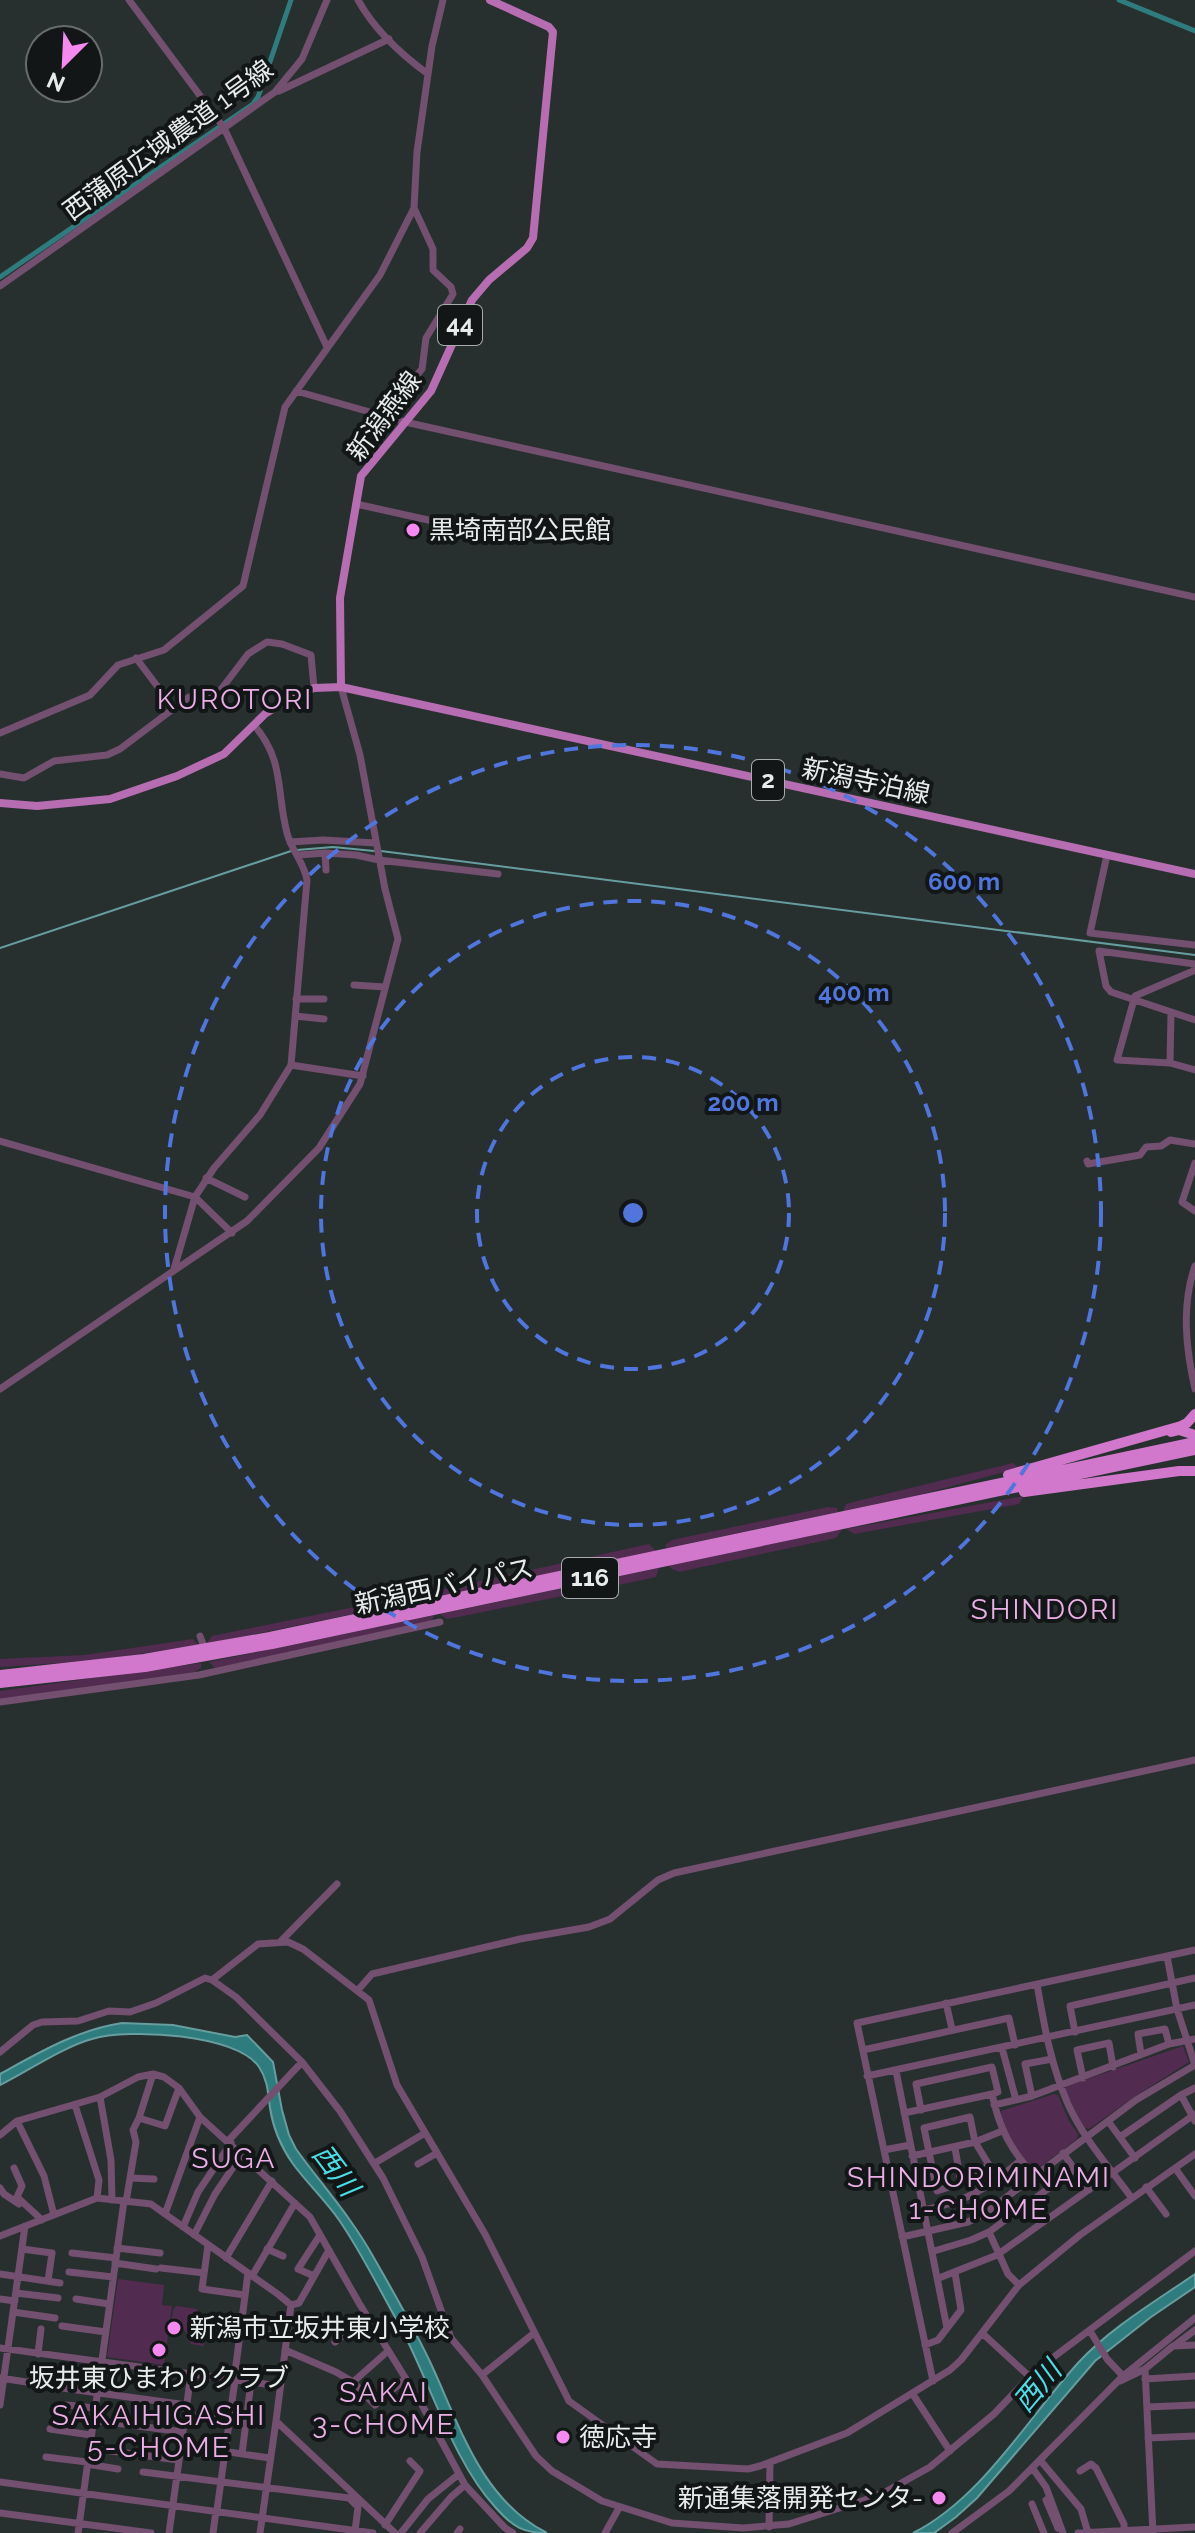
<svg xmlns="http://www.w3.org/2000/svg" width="1195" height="2533" font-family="Raleway,'Noto Sans JP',sans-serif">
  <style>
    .green { fill: #522b50 }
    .water { fill: #2f7c7f; stroke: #669d9f; stroke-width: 2 }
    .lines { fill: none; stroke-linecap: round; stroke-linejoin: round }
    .stream { stroke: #669d9f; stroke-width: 2 }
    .canal { stroke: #2f7c7f; stroke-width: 5 }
    .minor { stroke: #734f70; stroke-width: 7 }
    .major { stroke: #b66db2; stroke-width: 8 }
    .highway { stroke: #d178cc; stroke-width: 10 }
    .ring { fill: none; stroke: #5075dd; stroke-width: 4; stroke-dasharray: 14 10 }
    .poi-dot { fill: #f489ef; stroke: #131616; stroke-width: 3 }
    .labels { text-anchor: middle; stroke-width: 8; stroke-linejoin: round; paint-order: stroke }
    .shield { fill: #131616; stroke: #a7abab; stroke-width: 2 }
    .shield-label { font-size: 24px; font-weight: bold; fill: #e7ebeb }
    .street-label { font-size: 26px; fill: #e7ebeb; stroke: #131616 }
    .poi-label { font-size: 26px; fill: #e7ebeb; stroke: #131616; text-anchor: start }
    .neighbourhood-label { font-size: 28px; letter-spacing: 2px; fill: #eaafe6; stroke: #131616 }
    .water-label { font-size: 28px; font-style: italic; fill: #48dfe4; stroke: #131616 }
    .centre { fill: #5075dd; stroke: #131616; stroke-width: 4 }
    .ring-label { font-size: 24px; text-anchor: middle; font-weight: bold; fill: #5075dd; stroke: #131616; stroke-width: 8; stroke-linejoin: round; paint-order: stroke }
  </style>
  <rect width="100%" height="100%" fill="#282f2f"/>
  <path class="green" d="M1013 1463 1019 1468 919 1495 843 1511 846 1504 853 1502Z
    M1024 1496 1019 1504 854 1534 846 1529Z
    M828 1507 837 1508 838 1512 666 1548 665 1545 672 1540Z
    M842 1529 836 1538 679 1572 670 1568 669 1565Z
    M649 1544 656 1551 437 1597 440 1590Z
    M659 1568 656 1577 628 1583 458 1617 447 1619 440 1614Z
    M423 1593 431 1598 206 1644 212 1636Z
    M435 1615 430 1623 215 1668 209 1662Z
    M193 1639 198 1645 92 1661 0 1667V1659L85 1655Z
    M201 1663V1668L195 1672 0 1699V1691Z
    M1183 2046 1189 2062 1134 2097 1089 2129 1083 2127 1065 2089 1067 2086Z
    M1054 2094 1058 2095 1069 2121 1078 2134 1077 2139 1036 2170 1031 2168C1018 2151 1001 2133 1001 2111Z
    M118 2279 164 2285 162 2305 172 2306 164 2365 107 2357Z
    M177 2306 197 2309V2317L207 2320 204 2346 191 2344C187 2331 185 2327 170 2325L174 2308Z"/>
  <path class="water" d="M122 2023 173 2025 235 2037 247 2035 273 2062 282 2110 289 2135 296 2149C322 2185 352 2218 374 2258 394 2293 415 2329 432 2366 461 2429 482 2500 547 2533 523 2533 513 2527 496 2508 453 2462 430 2382 400 2326 380 2291 362 2253 339 2220 325 2200 307 2183 293 2164 281 2147 273 2128 270 2108 268 2094 268 2080 259 2067 237 2034 129 2028 92 2039 65 2046 26 2072 0 2085V2074C40 2052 77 2030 122 2023Z
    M1195 2274V2287L1151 2317 1095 2361 977 2498 956 2517 934 2533H913C981 2499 1028 2418 1078 2363 1110 2328 1156 2301 1195 2274Z"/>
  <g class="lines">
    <path class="stream" d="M297 850 333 847 374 851
      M381 851 1195 955
      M0 948 291 851"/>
    <path class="canal" d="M1119 0 1195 31
      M0 277 253 104 258 97 291 0"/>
    <path class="minor" d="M129 0 224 128 327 347
      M358 0C374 29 402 55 428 74
      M279 91 389 39
      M0 286 275 92 302 59 327 0
      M296 391 405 422 1195 597
      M383 416 422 369 426 338 453 294 451 287 433 270V249L414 208 415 189 417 152 432 46 443 0
      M356 504 433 521
      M136 658 173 707
      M0 733 90 695 118 665 164 650 243 586 285 407 380 275 414 208
      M0 774 24 778 54 761 107 755 120 749 189 697 197 699 216 696 248 654 267 642 282 644 311 655 314 688
      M290 842 323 840 376 843
      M325 853 356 855 379 860 498 874
      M299 855 325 853 326 870
      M1107 855 1090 933 1195 945
      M1195 964 1099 951 1106 986 1111 992 1195 1020
      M1195 967 1193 971 1135 996 1117 1060 1170 1063 1195 1070
      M354 985 385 987
      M296 999H324
      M295 1016 324 1019
      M1170 1063 1171 1013
      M291 1065 363 1076
      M0 1141 195 1197 232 1233
      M1087 1161 1088 1164 1140 1155 1146 1147 1161 1146 1170 1140 1195 1144
      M1195 1163 1182 1202 1195 1211
      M206 1178 245 1197
      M1195 1266C1181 1306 1186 1349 1195 1389
      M174 1269 195 1197 214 1168 260 1115 291 1065 307 880C304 862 291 850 287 833 276 791 285 761 254 725
      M0 1389 247 1221 319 1148 360 1084 398 939 385 889 360 755 341 687
      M200 1636 203 1644
      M0 1702 199 1675 440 1622
      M280 1942 337 1884
      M212 1980 236 1997 302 2062 340 2111 383 2178 422 2257 451 2338 482 2375 536 2456 552 2471 602 2501 672 2523 743 2528 789 2524 865 2500 887 2491 930 2467 994 2414 1035 2371 1195 2251
      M1037 1984C1044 2025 1051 2066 1068 2104 1083 2138 1110 2168 1131 2197
      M358 1990 372 1974 520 1939 589 1927 610 1919 658 1880 674 1873 1195 1760
      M946 2003 952 2029
      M1075 2032 1070 2006 1195 1978
      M1002 2048 1016 2100
      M863 2050 1009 2018 1015 2045
      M0 2052 33 2025 42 2022 78 2021 109 2011 130 2012 156 2003 205 1978 212 1980 258 1944 288 1942 303 1949 369 2000 397 2085 485 2234 569 2401 657 2464 748 2469 760 2466 847 2433 950 2370 961 2360 1019 2285 1080 2235 1195 2154
      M1141 2054 1138 2034 1165 2029 1169 2044
      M896 2071 947 2328
      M153 2074 139 2118 165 2126 179 2088
      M867 2076 1195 2005
      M1083 2078 1077 2050 1109 2043 1113 2067
      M1181 2095 1195 2121
      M1032 2096 1025 2064 1052 2059
      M100 2097 111 2160 112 2200
      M75 2105 99 2180 97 2198
      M994 2105 1032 2096 1169 2044 1195 2039
      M921 2110 916 2084 992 2067 998 2092 992 2094
      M904 2113 992 2094C999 2128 1011 2151 1035 2176
      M970 2117 975 2142 989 2165 961 2183 937 2191 924 2128Z
      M17 2121 44 2176 54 2215
      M1108 2121 1135 2158
      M0 2135 17 2121 100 2097 138 2077 153 2074 164 2077 179 2088 200 2117 310 2217 359 2303 422 2405 465 2485 505 2528 513 2533
      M1120 2137 1181 2095 1195 2088
      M228 2141 302 2062
      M955 2148 961 2183
      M884 2150 910 2145
      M1063 2153 1089 2190
      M912 2156 975 2142 1002 2131
      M375 2163 425 2133
      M418 2164 437 2153
      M14 2168 22 2186 17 2197 42 2220
      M1175 2168 1195 2196
      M130 2178 154 2179
      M1146 2187 1166 2214
      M0 2188 4 2194 19 2204
      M126 2202 136 2142 133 2130 139 2118
      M924 2210C966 2202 988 2188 1020 2161
      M165 2214 200 2117
      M183 2227 198 2192 231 2143
      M989 2232 1008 2274 1019 2285
      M194 2235 215 2194 242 2154
      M0 2236 97 2198 151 2204 279 2295 291 2305 276 2421 395 2533
      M902 2237 968 2222 984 2214 1136 2100 1195 2065 1177 2009 1167 1956
      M208 2245 202 2289 245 2295
      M117 2248 160 2253
      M22 2249 52 2253 48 2281
      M267 2249 283 2256
      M934 2251 971 2240 989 2232 1075 2169
      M72 2253 116 2258
      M226 2258 272 2181
      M115 2263 156 2269
      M161 2268 204 2273
      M69 2272 113 2277
      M0 2274 60 2283
      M252 2276 295 2203
      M314 2276 298 2269 320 2235
      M939 2278 997 2255 1195 2114
      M16 2293 58 2298
      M0 2299 15 2301
      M76 2299 109 2304
      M291 2305 299 2303 329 2250
      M13 2312 55 2318
      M62 2326 106 2332
      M241 2330 287 2338
      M1090 2331 1107 2359 1123 2376
      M982 2333 1030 2377
      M335 2342 366 2316
      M925 2345 938 2340 961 2310 955 2273
      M1175 2345 1195 2330
      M0 2348 280 2386
      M285 2350 336 2372 353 2382 375 2405 404 2380
      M38 2354 41 2329
      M1145 2369 1153 2533
      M482 2375 534 2333
      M0 2378 46 2385
      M1145 2379 1195 2376
      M234 2380 248 2273
      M933 2381 857 2023 1195 1950
      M1120 2381 1145 2369 1173 2346 1195 2345
      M353 2382 388 2351
      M55 2387 187 2405
      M912 2393 950 2451
      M0 2405 25 2226
      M66 2405 95 2408
      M1147 2407 1195 2405
      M186 2415 227 2420
      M93 2420 183 2432
      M50 2429 91 2435
      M1148 2438 1195 2436
      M181 2445 270 2458
      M89 2448 178 2460
      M242 2454 251 2382
      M46 2457 87 2462
      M1040 2460 1081 2509 1088 2533
      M87 2464 118 2469
      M1033 2469 1046 2487 1063 2533
      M1080 2471 1091 2464 1096 2468 1124 2524V2531
      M143 2472 349 2498 358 2507 355 2531
      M0 2482 373 2533
      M1046 2500 1058 2528
      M1032 2504 1044 2533
      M217 2510 235 2380
      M0 2513 151 2533
      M385 2525 420 2471 410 2461
      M769 2527 770 2463
      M78 2533 124 2201
      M169 2533 191 2374
      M213 2533 216 2511
      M260 2533 276 2421
      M401 2533 428 2499 459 2474
      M420 2533 451 2497 465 2485
      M457 2533 460 2529
      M605 2533 619 2508
      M952 2533 1009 2491 1123 2376 1195 2318
      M1078 2533 1195 2527"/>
    <path class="major" d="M341 687 340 598 361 476 431 391 472 300 489 280 527 248 533 238 553 32 549 27 490 0
      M0 803 37 806 110 799 177 776 224 754 266 713 284 702 314 688 341 687 1195 874"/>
    <path class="highway" d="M1171 1432 1179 1430 1195 1435
      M1008 1475 1181 1426 1187 1423 1195 1414
      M1024 1492 1179 1471H1195
      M0 1675 144 1659 270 1637 1195 1442
      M0 1683 145 1667 272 1644 1195 1450"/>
  </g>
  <g class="ring">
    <circle cx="633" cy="1213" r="156"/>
    <circle cx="633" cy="1213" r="312"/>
    <circle cx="633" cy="1213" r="468"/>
  </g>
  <g class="poi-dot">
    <circle cx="413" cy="530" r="8"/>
    <circle cx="174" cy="2328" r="8"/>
    <circle cx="159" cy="2350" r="8"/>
    <circle cx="563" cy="2437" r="8"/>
    <circle cx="939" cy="2498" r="8"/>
  </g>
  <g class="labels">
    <g class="shield">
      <rect x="438" y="305" width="44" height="40" rx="6"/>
      <rect x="752" y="760" width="32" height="40" rx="6"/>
      <rect x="562" y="1558" width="56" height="40" rx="6"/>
    </g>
    <g class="shield-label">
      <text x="460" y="333">44</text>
      <text x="768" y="788">2</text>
      <text x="590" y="1586">116</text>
    </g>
    <g class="street-label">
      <text transform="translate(168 140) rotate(-36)" y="9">西蒲原広域農道 1号線</text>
      <text transform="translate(384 416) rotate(-53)" y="9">新潟燕線</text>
      <text transform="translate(866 781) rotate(12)" y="9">新潟寺泊線</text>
      <text transform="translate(444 1586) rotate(-12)" y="9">新潟西バイパス</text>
    </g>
    <g class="poi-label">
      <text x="429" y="539">黒埼南部公民館</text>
      <text x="190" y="2337">新潟市立坂井東小学校</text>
      <text x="159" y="2387" text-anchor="middle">坂井東ひまわりクラブ</text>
      <text x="579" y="2446">徳応寺</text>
      <text x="923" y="2507" text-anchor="end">新通集落開発センタ-</text>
    </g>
    <g class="neighbourhood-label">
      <text x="235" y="709">KUROTORI</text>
      <text x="1045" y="1619">SHINDORI</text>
      <text x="234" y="2168">SUGA</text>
      <text x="979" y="2187">SHINDORIMINAMI<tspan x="979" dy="32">1-CHOME</tspan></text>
      <text x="384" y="2402">SAKAI<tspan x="384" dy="32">3-CHOME</tspan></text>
      <text x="159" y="2425">SAKAIHIGASHI<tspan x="159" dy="32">5-CHOME</tspan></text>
    </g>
    <g class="water-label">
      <text transform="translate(336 2170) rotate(53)" y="10">西川</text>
      <text transform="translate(1037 2386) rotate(-50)" y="10">西川</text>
    </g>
  </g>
  <circle cx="633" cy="1213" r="12" class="centre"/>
  <g class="ring-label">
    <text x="964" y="890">600 m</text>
    <text x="854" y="1001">400 m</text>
    <text x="743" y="1111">200 m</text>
  </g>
  <g transform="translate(64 64) rotate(204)"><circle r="38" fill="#131616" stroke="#686b6b" stroke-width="2"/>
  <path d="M0-6L14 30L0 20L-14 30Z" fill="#f489ef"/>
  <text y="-12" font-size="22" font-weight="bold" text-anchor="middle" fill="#e7ebeb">N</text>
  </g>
</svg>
